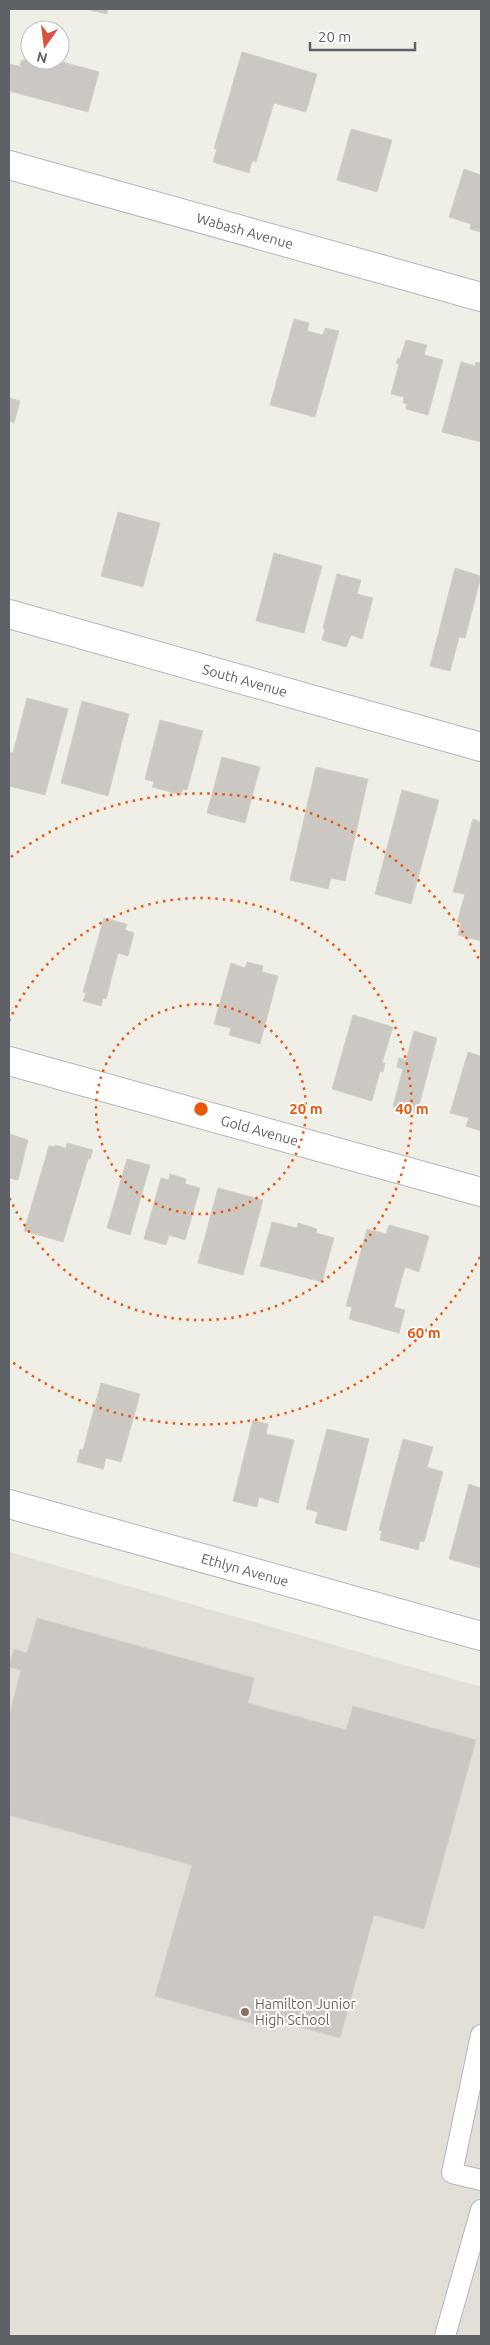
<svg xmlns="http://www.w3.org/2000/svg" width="490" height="2345" font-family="Ubuntu,sans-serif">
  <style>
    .education { fill: #e2dfd8 }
    .building { fill: #cbc8c4; stroke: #d3d0c6 }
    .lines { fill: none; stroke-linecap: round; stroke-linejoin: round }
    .service-casing { stroke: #b4b6ba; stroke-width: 22 }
    .minor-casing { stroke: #b4b6ba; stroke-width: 30 }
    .service { stroke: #fff; stroke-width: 20 }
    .minor { stroke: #fff; stroke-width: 28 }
    .ring { fill: none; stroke: #e8590c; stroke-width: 2.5; stroke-dasharray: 2.5 5 }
    .education-dot { fill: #8d6e63; stroke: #fff; stroke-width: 2 }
    .labels { text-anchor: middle; stroke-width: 4; stroke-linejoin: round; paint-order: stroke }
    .street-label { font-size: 14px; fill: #5e6166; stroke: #fff }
    .education-label { font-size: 14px; fill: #785e54; stroke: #fff; text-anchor: start }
    .centre { fill: #e8590c; stroke: #fff; stroke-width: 2.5 }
    .ring-label { font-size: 15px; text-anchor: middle; font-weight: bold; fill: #e8590c; stroke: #fff; stroke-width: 4; stroke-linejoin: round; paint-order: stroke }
  </style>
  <rect width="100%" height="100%" fill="#efeee7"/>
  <path class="education" d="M9 1552 481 1687V2336H9Z"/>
  <path class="building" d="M86 9H108L107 14Z
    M27 52 30 53V60H55L99 72 88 112 9 91V64L23 67 20 65 22 60H25Z
    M242 52 317 74 306 112 274 103 256 162 252 161 249 173 213 162 217 149H214Z
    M351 129 392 140 377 192 337 180Z
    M464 169 481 175V232L470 229 471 224 449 217Z
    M294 319 309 323 307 331 323 335 325 328 339 331 315 417 270 405Z
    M406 340 427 345 424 355 443 360 428 415 406 409 407 404 403 403 404 397 391 394 399 364 396 363 398 358 400 359Z
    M461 362 475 366 476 362 481 363V442L442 432Z
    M9 398 20 401 14 423 9 421Z
    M118 512 160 523 143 587 101 576Z
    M274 553 322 566 304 633 256 621Z
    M455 568 481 576 465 638 459 637 450 671 430 666Z
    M337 574 361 580 357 594 373 598 362 639 351 635 346 647 322 640 325 629 323 628Z
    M27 698 68 709 45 795 9 786V752L13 753Z
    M82 701 129 714 108 796 61 783Z
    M160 720 203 731 187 790 183 789 181 795 152 787 154 782 145 779Z
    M222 757 260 767 245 823 207 813Z
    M316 767 368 779 345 881 331 878 328 889 290 880Z
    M402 790 439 800 411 904 375 894Z
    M473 819 481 822V941L458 935 461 923 457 922 465 894 453 892Z
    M104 918 127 924 125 930 134 933 128 956 118 953 106 999 103 998 101 1006 83 1001 86 993 83 992Z
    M247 962 263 966 262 972 278 976 260 1044 229 1035 231 1028 214 1024 231 963 245 968Z
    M353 1015 393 1027 382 1063H385L383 1072 380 1071 372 1101 332 1089Z
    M414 1031 437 1038 417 1113 393 1106 403 1069 397 1067 399 1058 406 1060Z
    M468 1052 481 1056V1131L466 1126 469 1118 450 1113Z
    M9 1134 28 1140 18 1180 9 1178V1180Z
    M67 1143 93 1150 90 1159H88L63 1242 24 1231 49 1146 55 1147V1145L65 1148V1151Z
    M127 1159 150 1165 130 1235 107 1228Z
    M170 1174 186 1179 185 1184 200 1188 185 1240 169 1235 166 1245 144 1239 161 1178 169 1180Z
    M218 1188 263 1200 243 1275 198 1263Z
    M272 1222 297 1228 298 1223 317 1229 316 1233 334 1238 322 1282 260 1266Z
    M389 1225 429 1236 419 1272 405 1267 394 1307 405 1310 399 1333 349 1319 352 1307 346 1306 367 1229 386 1234Z
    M101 1383 140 1394 121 1462 106 1458 103 1469 77 1462 80 1449 83 1450Z
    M253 1420 268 1424 266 1434 294 1440 278 1503 259 1497 257 1507 233 1501Z
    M327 1429 369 1439 346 1531 315 1523 318 1512 306 1509Z
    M403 1439 433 1447 427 1467 443 1472 424 1542 420 1541 418 1550 380 1540 382 1531 379 1530Z
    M469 1484 481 1488V1568L449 1559Z
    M37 1618 254 1678 248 1703 346 1730 353 1706 476 1740 424 1929 374 1915 340 2038 267 2018 265 2027 155 1996 192 1865 9 1815V1717L21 1670 9 1667 14 1649 27 1653Z"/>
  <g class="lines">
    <g class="service-casing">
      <path id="service" d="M481 2035 452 2173 481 2180
        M445 2336 481 2210"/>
    </g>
    <g class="minor-casing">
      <g id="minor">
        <path id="s1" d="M9 165 481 297"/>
        <path id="s2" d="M9 614 481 747"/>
        <path id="s3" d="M9 1061 481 1192"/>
        <path id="s4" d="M9 1504 481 1636"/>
      </g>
    </g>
    <use href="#service" class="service"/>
    <use href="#minor" class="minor"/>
  </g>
  <g class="ring">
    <circle cx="201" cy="1109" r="105"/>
    <path d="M9 1021A211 211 0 1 1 9 1197"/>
    <path d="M480 1257A316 316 0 0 1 11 1361M11 857A316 316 0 0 1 480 961"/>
  </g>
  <circle class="education-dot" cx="245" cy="2012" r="5"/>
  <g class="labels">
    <g class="street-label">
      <text dy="5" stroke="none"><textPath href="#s1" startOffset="245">Wabash Avenue</textPath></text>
      <text dy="5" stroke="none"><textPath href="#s2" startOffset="245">South Avenue</textPath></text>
      <text dy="5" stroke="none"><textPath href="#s3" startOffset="260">Gold Avenue</textPath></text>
      <text dy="5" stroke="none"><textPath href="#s4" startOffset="245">Ethlyn Avenue</textPath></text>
    </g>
    <g class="education-label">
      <text x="255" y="2009">Hamilton Junior<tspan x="255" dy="16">High School</tspan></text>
    </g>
  </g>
  <circle cx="201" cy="1109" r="8" class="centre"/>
  <g class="ring-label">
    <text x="306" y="1114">20 m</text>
    <text x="412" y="1114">40 m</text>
    <text x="424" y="1338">60 m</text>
  </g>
  <rect width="490" height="2345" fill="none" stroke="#5e6166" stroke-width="20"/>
  <g transform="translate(45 45) rotate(194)"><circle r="24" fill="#ffffff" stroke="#bfc0c2"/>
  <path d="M0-4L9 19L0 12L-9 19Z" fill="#d95343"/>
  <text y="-8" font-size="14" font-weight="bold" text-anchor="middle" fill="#5e6166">N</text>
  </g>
  <path d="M310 42v8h105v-8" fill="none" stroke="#5e6166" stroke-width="2.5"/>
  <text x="318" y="42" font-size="15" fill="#5e6166" stroke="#ffffff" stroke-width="4" paint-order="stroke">20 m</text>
</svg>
